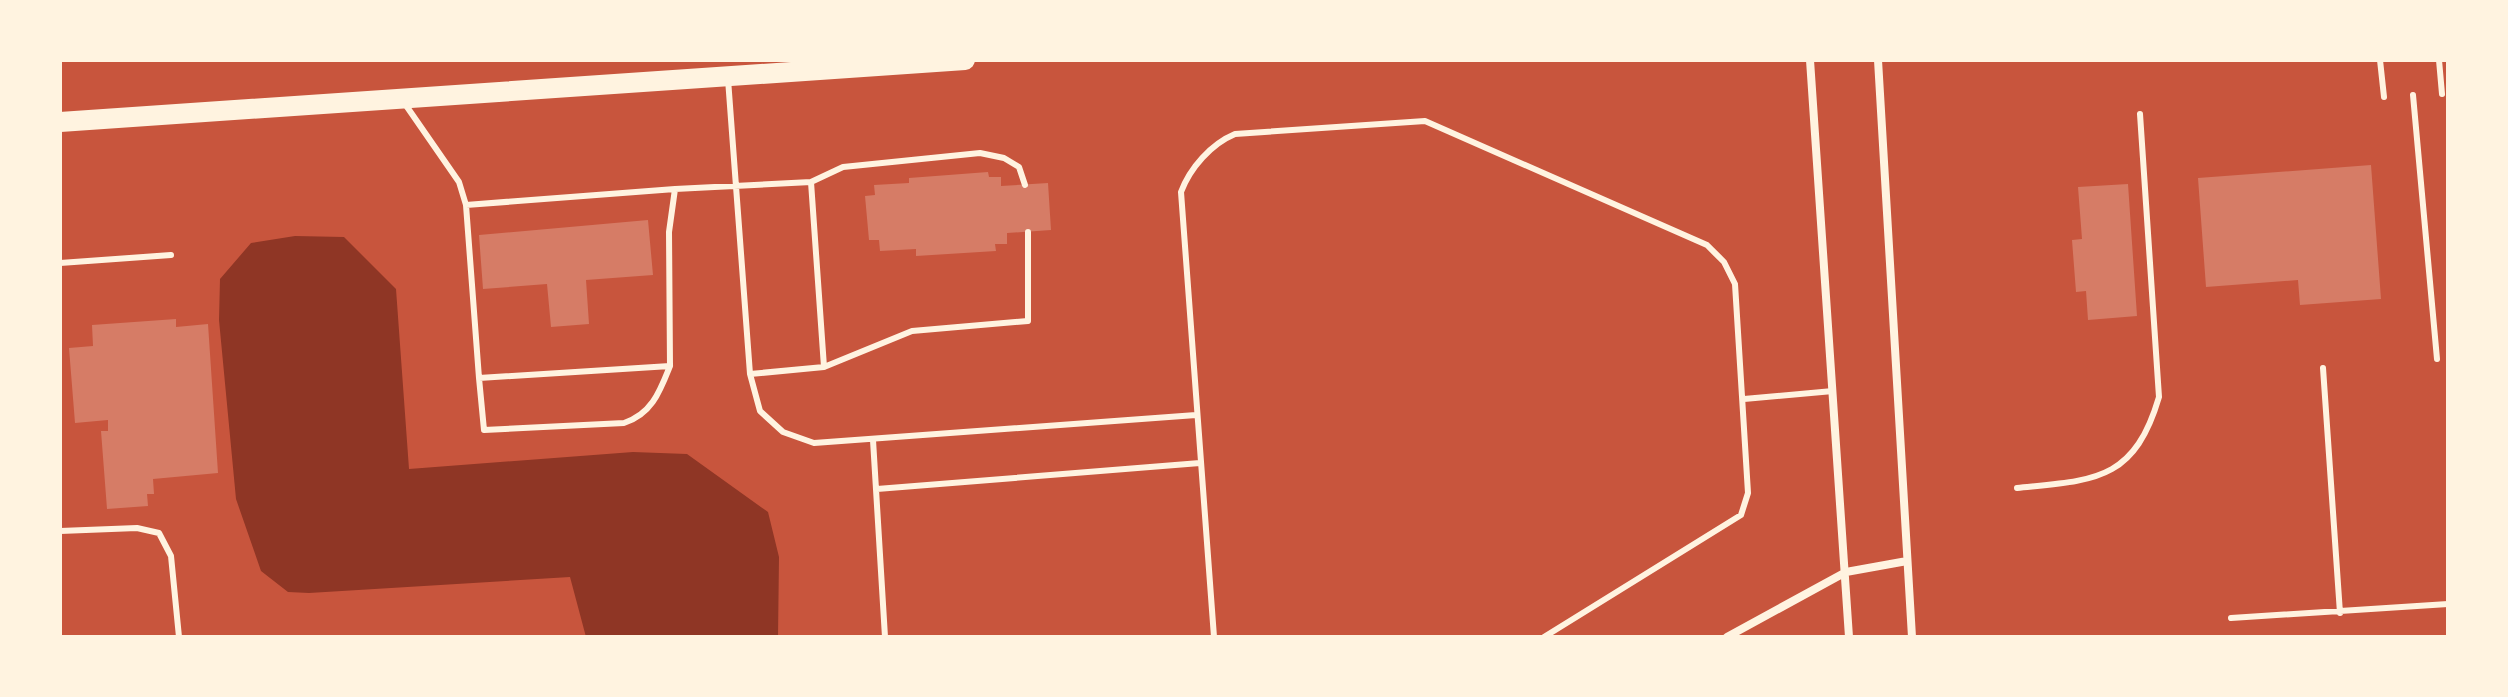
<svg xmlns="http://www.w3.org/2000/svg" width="2508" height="697" font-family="'PT Sans',sans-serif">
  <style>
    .water { fill: #8f3625 }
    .building { fill: #d67c66 }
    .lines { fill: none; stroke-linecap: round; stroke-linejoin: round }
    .service { stroke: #fff3e0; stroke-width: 6 }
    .minor { stroke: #fff3e0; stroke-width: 8 }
    .primary { stroke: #fff3e0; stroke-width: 20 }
  </style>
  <rect width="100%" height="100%" fill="#c8553d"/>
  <path class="water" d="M295 236 344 237 396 289 409 469 633 452 687 454 768 512 779 557 778 637H586L570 577 309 593 288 592 261 571 236 499 219 320 220 279 251 243Z"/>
  <path class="building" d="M2371 165 2381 299 2300 305 2298 280 2206 287 2198 178Z
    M988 172 989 177H1001V186L1048 183 1051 230 1007 233V244H995L996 251 916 256V249L880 251 879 240H869L865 196 875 195 874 185 909 183V178Z
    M2128 184 2137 316 2088 320 2086 291 2076 292 2072 240 2082 239 2078 187Z
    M648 220 653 275 586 280 589 324 551 327 547 284 483 289 479 235Z
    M176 319V327L208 324 218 473 153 479 154 494H147L148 506 107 509 101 431H108V420L75 423 69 348 93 346 92 325Z"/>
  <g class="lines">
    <path class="service" d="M2380 60 2384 97
      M2439 60 2442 94
      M728 79 750 374 760 411 783 432 814 443 1196 415
      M2413 95 2437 359
      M405 104 459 182 466 205 479 378 670 366 669 232 675 189 811 182 843 167 980 153 1004 158 1019 167 1025 185
      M811 182 824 367
      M466 205 675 189
      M60 263 171 255
      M2323 368 2340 613
      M750 374 824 367 912 331 1028 321V232
      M479 378 484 430 624 423C652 414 660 391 670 366
      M1744 399 1833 391
      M873 440 885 637
      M2017 488C2094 480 2134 482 2159 397L2140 114
      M877 489 1200 463
      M60 531 137 528 159 533 171 556 179 637
      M2231 618 2448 604
      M1214 637 1181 192C1190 168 1211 144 1235 134L1425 121 1707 245 1724 262 1735 284 1748 493 1741 515 1544 637"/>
    <path class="minor" d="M1810 60 1849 637
      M1878 60 1912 637
      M1727 637 1846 572 1907 561"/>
    <path class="primary" d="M60 122 965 60"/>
  </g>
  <rect width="2508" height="697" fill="none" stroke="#fff3e0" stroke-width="124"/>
</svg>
